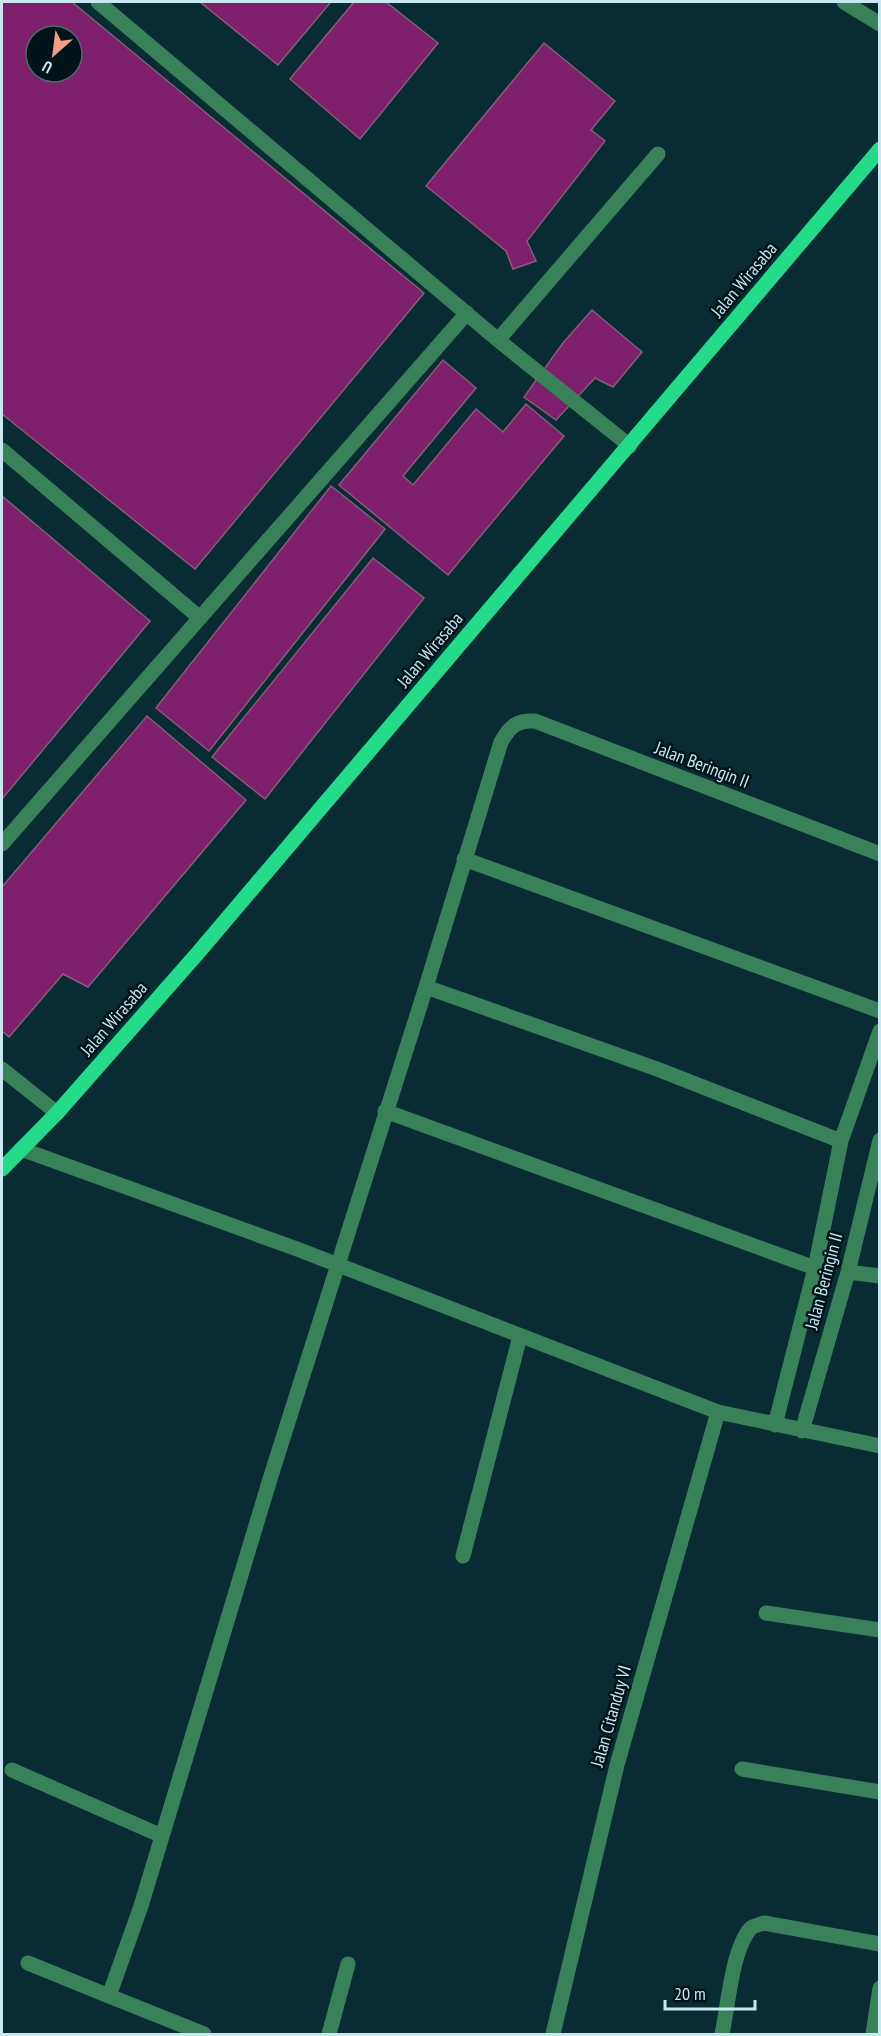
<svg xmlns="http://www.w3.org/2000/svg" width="881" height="2036" font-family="'PT Sans Narrow',sans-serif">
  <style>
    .building { fill: #7d1f6b; stroke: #865d7b; stroke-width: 1.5; fill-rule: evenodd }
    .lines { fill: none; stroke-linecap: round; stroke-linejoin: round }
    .minor { stroke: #398159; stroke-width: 15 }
    .major { stroke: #24db89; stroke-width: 15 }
    .labels { text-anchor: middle; stroke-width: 5; stroke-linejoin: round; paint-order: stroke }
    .street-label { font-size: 18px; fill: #c8e7f0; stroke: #001319 }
  </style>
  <rect width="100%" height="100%" fill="#092c34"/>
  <path class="building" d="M2 2H72L424 293 195 569 2 414ZM36 36H72V72H36Z
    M200 2H328L330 3 278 65Z
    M354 2H386L438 43 360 139 290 79Z
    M544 43 615 101 591 130 605 141 527 241 536 261 513 269 506 251 426 186Z
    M592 310 642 352 613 387 595 378 556 420 524 397 563 343Z
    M443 360 476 388 403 476 413 485 476 409 503 432 526 404 564 436 448 575 339 485Z
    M331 486 385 529 209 751 156 708Z
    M2 496 150 621 2 799Z
    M373 558 424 598 265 799 212 757Z
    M147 716 246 800 88 987 63 974 9 1037 2 1031V887Z"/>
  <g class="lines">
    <path class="minor" d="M98 2 498 340 630 446
      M844 2 880 24
      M498 340 658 154
      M2 450 200 618
      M2 844 467 313
      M464 859 880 1011
      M426 987 657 1069 841 1141
      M2 1069 57 1113
      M385 1111 815 1268
      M21 1149 297 1249 718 1412 880 1446
      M848 1272 880 1276
      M775 1425 815 1268 841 1141 880 1031
      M802 1431 848 1272 880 1140
      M463 1556 520 1336
      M766 1613 880 1630
      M742 1769 880 1792
      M12 1770 162 1836
      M28 1963 109 1996
      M204 2034 109 1996 141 1906 270 1479 426 987 501 742C510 726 517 720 535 721L880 854
      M329 2034 348 1964
      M553 2034 617 1765 718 1412
      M722 2034C728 2007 732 1948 751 1928 755 1925 759 1925 764 1923L880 1944
      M873 2034 880 1988"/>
    <path class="major" d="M2 1169 57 1113 197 954 880 149"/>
  </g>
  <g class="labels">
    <g class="street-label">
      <text transform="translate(744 280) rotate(-50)" y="6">Jalan Wirasaba</text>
      <text transform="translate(430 650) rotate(-50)" y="6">Jalan Wirasaba</text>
      <text transform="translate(702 765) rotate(21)" y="6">Jalan Beringin II</text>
      <text transform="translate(114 1019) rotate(-49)" y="6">Jalan Wirasaba</text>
      <text transform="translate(824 1281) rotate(-75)" y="6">Jalan Beringin II</text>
      <text transform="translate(611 1716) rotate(-74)" y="6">Jalan Citanduy VI</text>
    </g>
  </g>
  <rect width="881" height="2036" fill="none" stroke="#c8e7f0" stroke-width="6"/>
  <g transform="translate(54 54) rotate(208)"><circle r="28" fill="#001319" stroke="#50686f" stroke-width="1.5"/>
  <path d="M0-4.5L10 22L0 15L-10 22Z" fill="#f49e86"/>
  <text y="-9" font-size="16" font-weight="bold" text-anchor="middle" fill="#c8e7f0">U</text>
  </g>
  <path d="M665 2000v9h90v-9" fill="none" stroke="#c8e7f0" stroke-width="3"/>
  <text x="674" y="2000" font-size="18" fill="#c8e7f0" stroke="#001319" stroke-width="4.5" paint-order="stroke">20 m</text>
</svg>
